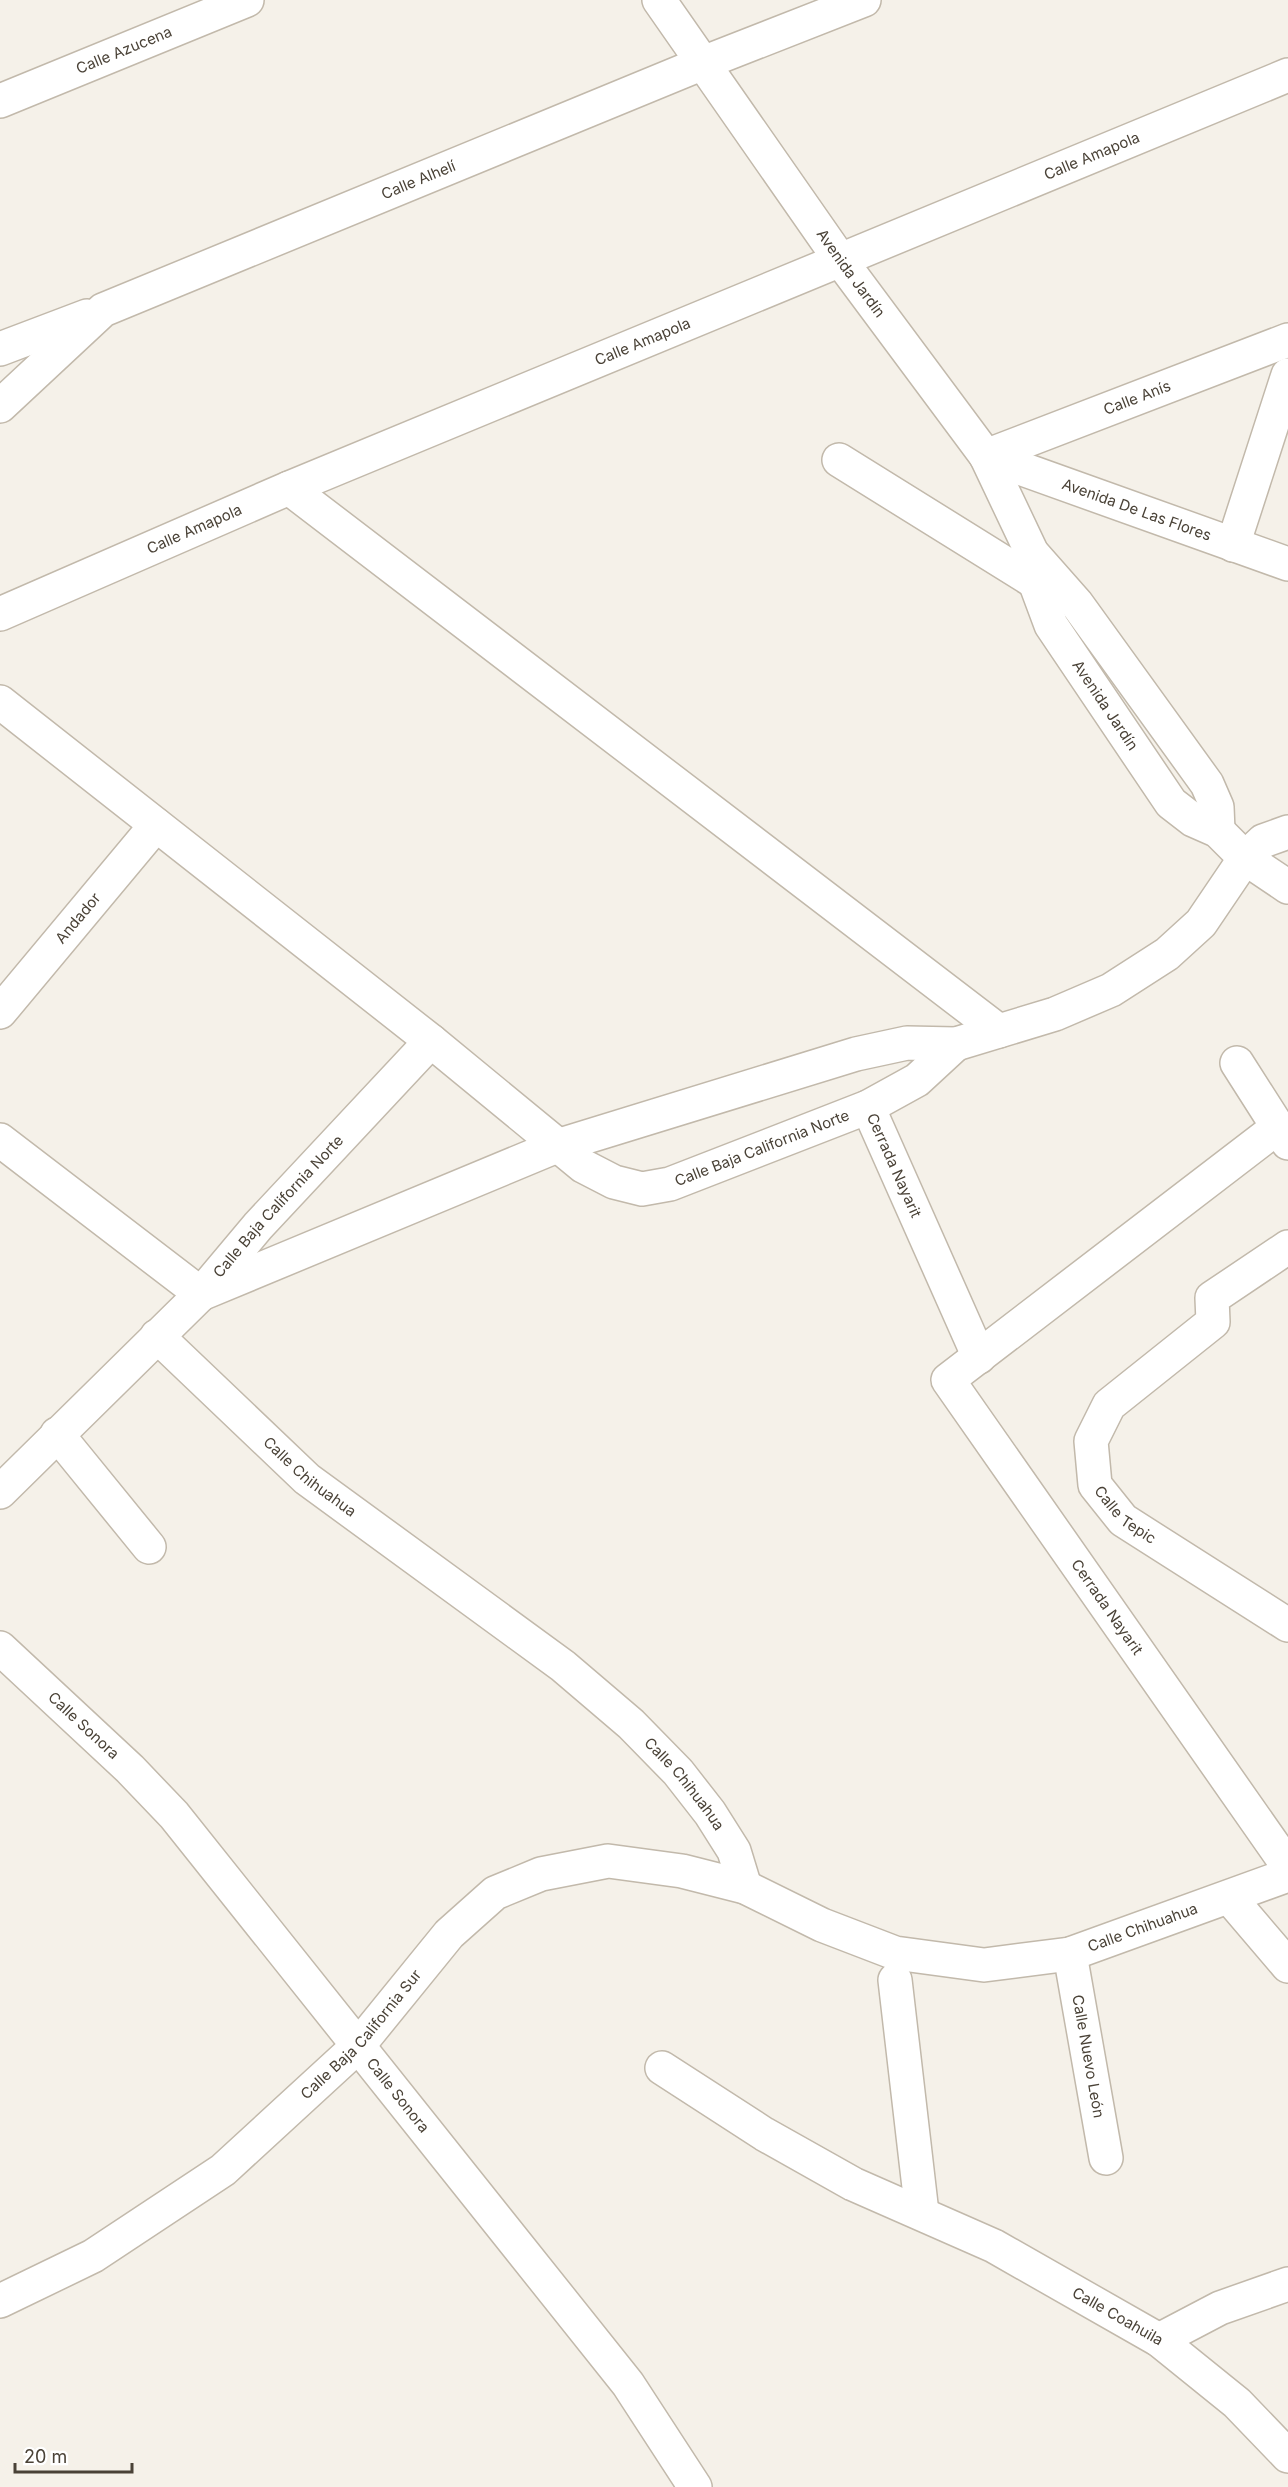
<svg xmlns="http://www.w3.org/2000/svg" width="1288" height="2487" font-family="Inter,sans-serif">
  <style>
    .lines { fill: none; stroke-linecap: round; stroke-linejoin: round }
    .minor-casing { stroke: #c2b9ab; stroke-width: 36 }
    .minor { stroke: #fff; stroke-width: 33 }
    .labels { text-anchor: middle; stroke-width: 4.5; stroke-linejoin: round; paint-order: stroke }
    .street-label { font-size: 15px; fill: #4a4237; stroke: #fff }
  </style>
  <rect width="100%" height="100%" fill="#f5f1e9"/>
  <g class="lines">
    <g class="minor-casing">
      <g id="minor">
        <path id="s1" d="M659 0 841 261 986 456 1032 553 1077 604 1207 784 1217 807 1218 831"/>
        <path id="s2" d="M0 101 247 0"/>
        <path d="M0 349 87 316"/>
        <path id="s3" d="M0 406 103 310 703 63 864 0"/>
        <path id="s4" d="M986 456 1288 340"/>
        <path id="s5" d="M986 456 1288 564"/>
        <path d="M839 460 1035 582 1049 576"/>
        <path d="M289 488 999 1031"/>
        <path d="M1233 545 1288 375"/>
        <path id="s6" d="M1032 553 1035 582 1051 625 1171 803 1193 820 1218 831 1245 858 1288 887"/>
        <path id="s7" d="M0 614 289 488 1288 75"/>
        <path id="s8" d="M0 702 431 1041 583 1166 614 1182 642 1189 670 1184 868 1107 917 1080 956 1044"/>
        <path id="s9" d="M0 1012 156 825"/>
        <path d="M1237 1063 1288 1143"/>
        <path id="s10" d="M868 1107 979 1357"/>
        <path id="s11" d="M1278 1127 948 1380 1288 1866"/>
        <path d="M0 1140 201 1294"/>
        <path id="s12" d="M1288 1247 1212 1298 1213 1322 1109 1405 1091 1441 1095 1485 1123 1520 1288 1625"/>
        <path d="M201 1294 557 1146 856 1054 907 1043 956 1044 1055 1014 1111 990 1167 954 1201 923 1245 858 1263 841 1288 832"/>
        <path id="s13" d="M157 1336 307 1479 563 1666 631 1724 678 1772 710 1813 734 1851 745 1887"/>
        <path d="M57 1434 149 1547"/>
        <path id="s14" d="M0 1492 201 1294 258 1226 431 1041"/>
        <path id="s15" d="M0 1648 130 1769 174 1815 628 2384 695 2487"/>
        <path d="M1230 1898 1288 1966"/>
        <path id="s16" d="M1070 1954 1106 2158"/>
        <path d="M895 1980 922 2213"/>
        <path id="s17" d="M662 2068 764 2134 853 2184 994 2246 1159 2340 1237 2403 1288 2456"/>
        <path id="s18" d="M0 2301 93 2256 223 2170 358 2046 449 1934 495 1893 541 1874 608 1861 682 1871 745 1887 822 1925 895 1953 984 1965 1070 1954 1288 1875"/>
        <path d="M1159 2340 1220 2308 1288 2284"/>
      </g>
    </g>
    <use href="#minor" class="minor"/>
  </g>
  <g class="labels">
    <g class="street-label">
      <text dy="5" stroke="none"><textPath href="#s2" startOffset="134">Calle Azucena</textPath></text>
      <text dy="5" stroke="none"><textPath href="#s7" startOffset="1184">Calle Amapola</textPath></text>
      <text dy="5" stroke="none"><textPath href="#s3" startOffset="482">Calle Alhelí</textPath></text>
      <text dy="5" stroke="none"><textPath href="#s1" startOffset="334">Avenida Jardín</textPath></text>
      <text dy="5" stroke="none"><textPath href="#s7" startOffset="698">Calle Amapola</textPath></text>
      <text dy="5" stroke="none"><textPath href="#s4" startOffset="162">Calle Anís</textPath></text>
      <text dy="5" stroke="none"><textPath href="#s5" startOffset="160">Avenida De Las Flores</textPath></text>
      <text dy="5" stroke="none"><textPath href="#s7" startOffset="212">Calle Amapola</textPath></text>
      <text dy="5" stroke="none"><textPath href="#s6" startOffset="172">Avenida Jardín</textPath></text>
      <text dy="5" stroke="none"><textPath href="#s9" startOffset="122">Andador</textPath></text>
      <text dy="5" stroke="none"><textPath href="#s8" startOffset="936">Calle Baja California Norte</textPath></text>
      <text dy="5" stroke="none"><textPath href="#s10" startOffset="64">Cerrada Nayarit</textPath></text>
      <text dy="5" stroke="none"><textPath href="#s14" startOffset="399">Calle Baja California Norte</textPath></text>
      <text dy="5" stroke="none"><textPath href="#s13" startOffset="208">Calle Chihuahua</textPath></text>
      <text dy="5" stroke="none"><textPath href="#s12" startOffset="376">Calle Tepic</textPath></text>
      <text dy="5" stroke="none"><textPath href="#s11" startOffset="693">Cerrada Nayarit</textPath></text>
      <text dy="5" stroke="none"><textPath href="#s15" startOffset="114">Calle Sonora</textPath></text>
      <text dy="5" stroke="none"><textPath href="#s13" startOffset="694">Calle Chihuahua</textPath></text>
      <text dy="5" stroke="none"><textPath href="#s18" startOffset="1324">Calle Chihuahua</textPath></text>
      <text dy="5" stroke="none"><textPath href="#s18" startOffset="453">Calle Baja California Sur</textPath></text>
      <text dy="5" stroke="none"><textPath href="#s16" startOffset="104">Calle Nuevo León</textPath></text>
      <text dy="5" stroke="none"><textPath href="#s15" startOffset="600">Calle Sonora</textPath></text>
      <text dy="5" stroke="none"><textPath href="#s17" startOffset="520">Calle Coahuila</textPath></text>
    </g>
  </g>
  <path d="M15 2463v9h117v-9" fill="none" stroke="#4a4237" stroke-width="3"/>
  <text x="24" y="2463" font-size="18" fill="#4a4237" stroke="#ffffff" stroke-width="4.5" paint-order="stroke">20 m</text>
</svg>
